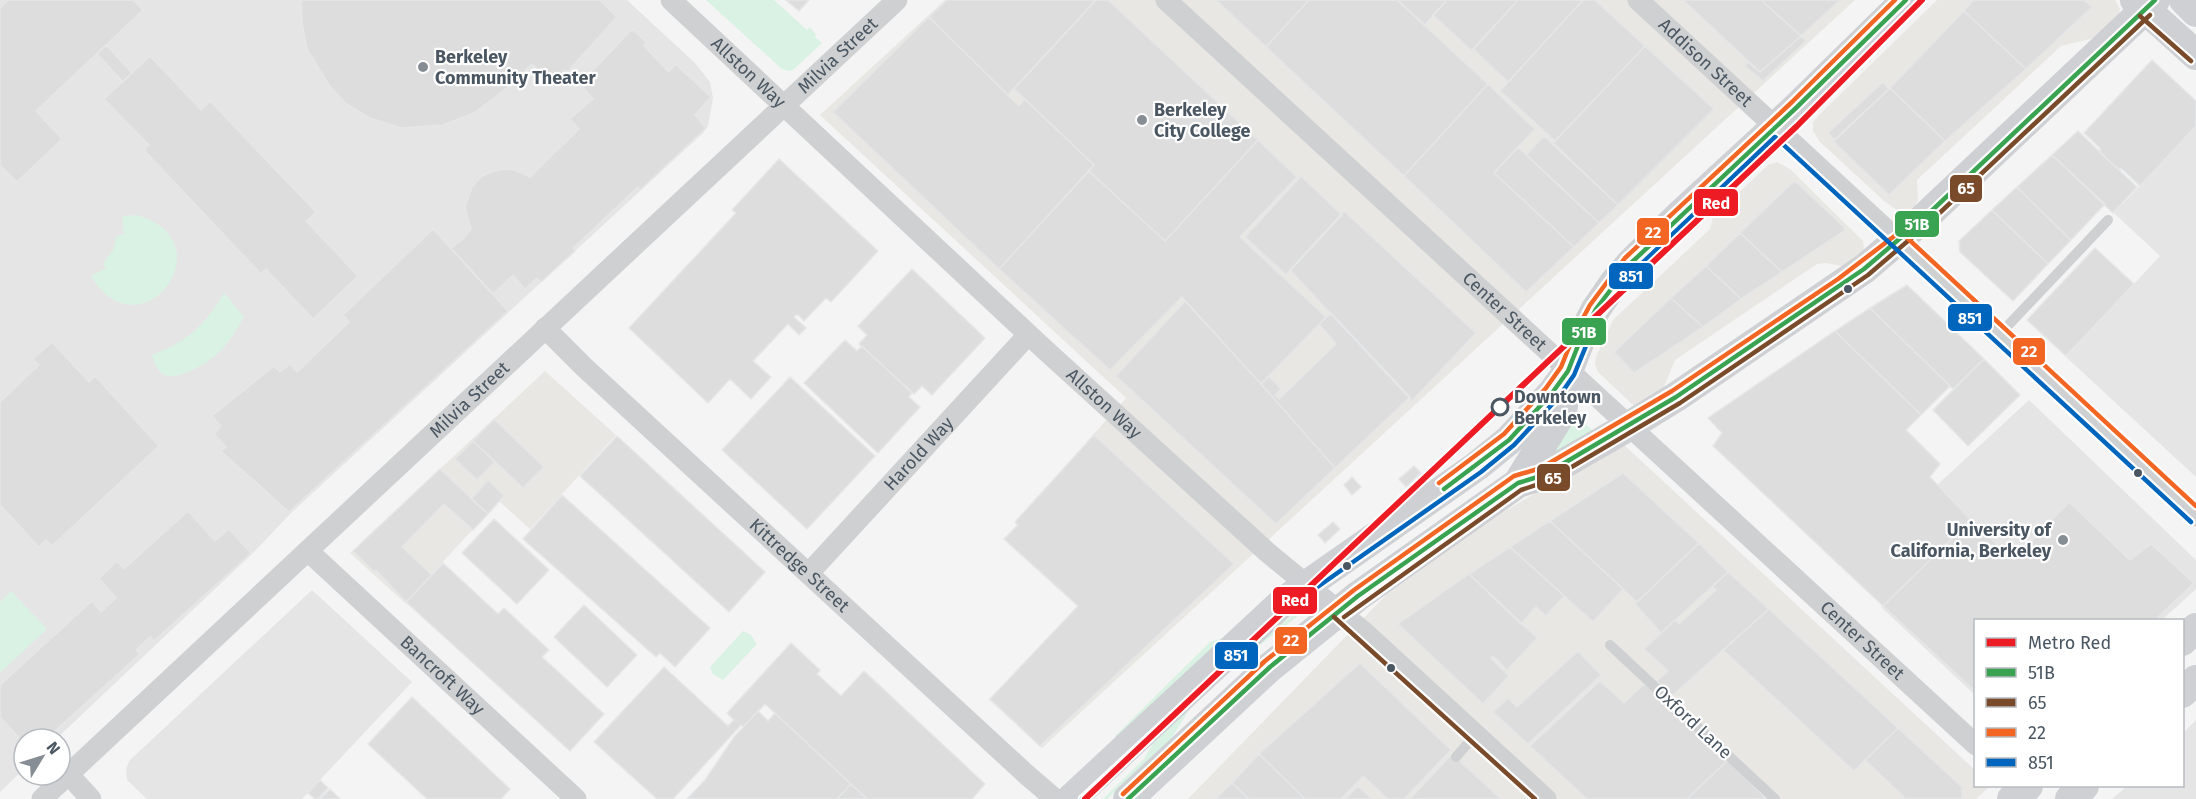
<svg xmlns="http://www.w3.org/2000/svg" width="2196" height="799" font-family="'Fira Sans',sans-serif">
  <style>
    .commercial { fill: #e8e7e3 }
    .education { fill: #e6e5e6 }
    .green { fill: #d9f2e3 }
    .building { fill: #ddddde; stroke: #e5e6e7; stroke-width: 1.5 }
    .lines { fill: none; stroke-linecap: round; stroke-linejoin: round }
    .lane { stroke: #ced0d2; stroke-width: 10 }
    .street { stroke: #ced0d2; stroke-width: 21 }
    .secondary { stroke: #ced0d4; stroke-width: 30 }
    .bus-1-casing { stroke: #fff; stroke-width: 9 }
    .bus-2-casing { stroke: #fff; stroke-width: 9 }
    .bus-3-casing { stroke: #fff; stroke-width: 9 }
    .bus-4-casing { stroke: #fff; stroke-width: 9 }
    .bus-1 { stroke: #39a352; stroke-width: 4.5 }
    .bus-2 { stroke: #7a4b2a; stroke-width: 4.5 }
    .bus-3 { stroke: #f26522; stroke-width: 4.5 }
    .bus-4 { stroke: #0065bd; stroke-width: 4.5 }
    .metro-1-casing { stroke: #fff; stroke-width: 10 }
    .metro-1 { stroke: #ed1c24; stroke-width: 6 }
    .poi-dot { fill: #868d94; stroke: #fff; stroke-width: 2 }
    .bus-dot { fill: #4a5661; stroke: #fff; stroke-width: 2 }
    .stop-dot { fill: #fff; stroke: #4a5661; stroke-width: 3 }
    .labels { text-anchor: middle; stroke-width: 4.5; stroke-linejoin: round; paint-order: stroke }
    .street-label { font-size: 18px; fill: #4a5661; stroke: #fff }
    .poi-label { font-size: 18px; font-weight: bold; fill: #4a5661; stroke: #fff; text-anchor: start }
    .stop-label { font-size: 18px; font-weight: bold; fill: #4a5661; stroke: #fff; text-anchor: start }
    .line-badge { stroke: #fff; stroke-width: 2 }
    .badge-label { font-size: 16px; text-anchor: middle; font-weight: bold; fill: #fff }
  </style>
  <rect width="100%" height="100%" fill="#f4f4f4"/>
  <path class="commercial" d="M945 0H1855L1042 748 989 700 1078 606 1004 539 1017 525 1015 522 1126 398 820 115Z
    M1937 0H2115L2120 9 2119 15 2094 38 2061 46 1917 180 1918 200 1915 206 1907 211H1898L1884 201 1820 142 1813 131V122L1820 114Z
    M1777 162 1790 169 1863 241 1864 248 1862 254 1842 266 1825 263 1817 264 1675 360 1663 389 1636 406 1633 405 1598 372 1595 364 1596 357 1613 320 1710 229 1713 217 1768 165Z
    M545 371 616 435 530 529 499 501 405 603 350 553Z
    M1622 443 1975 770 1976 786H1988V788L1976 799H1188L1386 595 1498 515Z"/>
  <path class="education" d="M0 0H627L695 63 710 82 713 98 708 126 703 133 291 513 252 554 56 739H24V769L0 792Z
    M2196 126V477L2066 357 2160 256 2114 213Z
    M2029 400 2196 560V589L2162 620H1976L1975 695 1881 607 1970 521 1935 487Z
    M312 590 412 682 302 799H147L127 780 126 770 129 761Z
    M2196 720V799H2112L2127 786H2182L2183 733Z"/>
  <path class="green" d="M706 0H774L807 30 810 27 816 35 815 37 822 43 794 69 790 71 782 69Z
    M137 215C229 242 140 358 91 276L106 268 103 263 113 250 117 235H124L122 216Z
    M224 293 244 317C236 330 228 345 216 355 206 364 177 381 164 375 157 371 154 362 152 355 187 342 205 325 224 293Z
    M1576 415 1595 433 1556 453 1554 451Z
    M11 591 47 629 0 673V602Z
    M1295 614 1298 615 1297 617 1240 660 1191 707 1171 739 1107 799H1103L1144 759 1160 731 1266 635Z
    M743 631 750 634 757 644 723 680 713 674 710 667Z
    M1228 637 1122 736 1114 737 1210 642Z"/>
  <path class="building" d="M8 0H133L143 10 36 111 62 139 17 182 0 165V8Z
    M301 0H600L617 17 567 72 565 70 553 83 532 64 507 88 474 113 443 125 401 128 370 118 345 103 329 85 307 49 302 23Z
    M786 0H809L799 11Z
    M947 0H1096L1008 95 929 17Z
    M1096 0H1108L1258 140 1165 241 1089 171 1094 165 1014 89Z
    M1216 0H1309L1266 47Z
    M1309 0H1397L1488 84 1404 176 1266 47Z
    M1397 0H1447L1425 25Z
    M1447 0H1518L1472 51 1433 15Z
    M1518 0H1583L1508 82 1473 49Z
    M1583 0H1595L1645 46 1555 141 1500 91Z
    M1683 0H1761L1801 36 1760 72Z
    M1761 0H1840L1801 36Z
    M1973 0H2084L2092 7 2026 69 1964 11Z
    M1964 11 2026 69 1945 141 1890 88Z
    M929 17 1019 106 1025 99 1094 165 999 269 833 112Z
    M632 29 646 42 644 46 669 72 675 64 711 97 695 115 706 128 640 190 638 187 573 248 575 251 541 282 537 278 525 289 513 275 493 294 451 248 462 240 471 229 465 207 472 187 481 177 491 172 503 169 515 170 530 177 579 129 570 119 593 99 580 84Z
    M1801 36 1806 41 1763 81 1745 66 1748 62 1760 72Z
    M106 45 132 73 123 82 97 54Z
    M1645 46 1714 109 1618 205 1553 143Z
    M150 56 201 110 210 101 316 212 306 221 358 276 313 319 266 269 261 274 144 150 149 145 104 99Z
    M2152 60 2196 101V126L2140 186 2121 168 2119 170 2099 152 2101 149 2084 133Z
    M1883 82 1889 89 1835 140 1828 133Z
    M1488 84 1535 129 1494 173 1574 247 1526 292 1404 176Z
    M1890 88 1945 141 1889 195 1833 141Z
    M2078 131 2137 187 2113 213 2052 155Z
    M1544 136 1618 205 1599 223 1526 155Z
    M1258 140 1297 177 1240 237 1326 317 1261 384 1182 297 1110 370 999 269 1089 171 1165 241Z
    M1518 147 1599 223 1574 247 1494 173Z
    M2052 155 2105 204 2071 240 2017 187Z
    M779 159 878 251 831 302 826 298 804 321 797 314 794 317 806 328 799 335 788 324 753 361 771 377 751 399 730 379 708 403 629 328 736 213 732 210Z
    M1301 176 1342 215 1286 275 1245 237Z
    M1793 182 1797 183 1844 227V231L1782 272 1740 233Z
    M2017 187 2071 240 2048 264 1992 210Z
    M1992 210 2048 264 2013 301 1960 252 1959 241Z
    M1344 211 1476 333 1412 401 1290 270Z
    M433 229 508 311 289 512 221 451 226 447 214 434 221 426 212 416 274 366 280 372 290 364 297 372 349 322 343 315Z
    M1740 233 1782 272 1741 299 1706 266Z
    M2095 248 2134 284 2066 356 2027 320Z
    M1706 266 1741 299 1703 327 1671 298Z
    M912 269 985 338 932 395 922 386 914 394 859 344 867 335 858 326Z
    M1907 285 1984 359 1953 389 1870 308Z
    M1671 298 1703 327 1634 373 1614 352Z
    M1185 301 1261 384 1335 468 1276 524 1116 376Z
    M1870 308 1950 386 1921 415 1835 331Z
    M1331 313 1410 397 1335 468 1261 384 1269 376 1281 389 1275 395 1279 399 1336 344 1319 324Z
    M1835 331 1921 415 1906 430 1940 464 1930 477 1971 520 1883 606 1713 446 1722 433 1708 418Z
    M845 340 857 351 862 346 912 393 909 397 920 407 878 453 804 383Z
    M52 342 89 382 95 376 159 446 52 546 46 540 39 547 0 505V402L39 365 33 359Z
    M1984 359 2020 395 1968 446 1933 410Z
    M790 377 875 456 807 529 722 450Z
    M494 419 544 467 523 488 473 441Z
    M1094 435 1234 564 1040 746 990 699 1078 606 1004 539 1018 525 1015 522Z
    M617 436 765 572 729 612 580 476Z
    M473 441 495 462 477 480 455 459Z
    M1414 466 1421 473 1406 487 1399 479Z
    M440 469 488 514 473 530 444 504 402 547 432 575 406 602 376 570 374 572 353 551Z
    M1623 473 1699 543 1637 602 1550 521Z
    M1352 477 1361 487 1352 495 1344 485Z
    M488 480 504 496 488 514 471 499Z
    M562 495 710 628 675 667 660 653 656 657 523 539Z
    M2069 502 2130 560 2151 544 2194 583 2155 620H1976V692L1883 606 1971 520 2014 560Z
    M188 511 215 541 229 529 251 553 154 641 150 637 136 650 140 654 46 739H24V743L0 717V685L92 601 101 612 116 598 99 578 117 561 124 569Z
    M494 519 549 570 517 604 462 553Z
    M1550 521 1623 589 1593 622 1510 547Z
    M1333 522 1340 529 1325 543 1318 535Z
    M1699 543 1728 572 1661 633 1635 604Z
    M1510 547 1564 596 1546 616 1536 607 1521 624 1469 574Z
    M443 563 498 614 504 608 549 650 542 657 604 714 570 751 406 602Z
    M1728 572 1769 609 1673 695 1657 681 1668 671 1644 649 1675 620 1679 624 1716 590 1712 587Z
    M1469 574 1537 638 1507 670 1493 656 1491 658 1509 676 1483 704 1398 624Z
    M584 605 637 655 607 687 554 637Z
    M1769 609 1898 728 1854 771 1723 650Z
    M791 643 820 670 817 674 841 696 864 671 985 784 972 799H867L765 704 743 727 741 725 673 799H657L594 742 664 667 728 726 734 720 727 713Z
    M1578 651 1601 675 1528 744 1493 712 1508 698 1517 707Z
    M1360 663 1451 750 1404 799H1388L1363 776 1341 799H1305L1259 754Z
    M1600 681 1624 703 1643 685H1651L1729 759 1687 799H1587L1530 746Z
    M412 697 510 789 501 799H427L368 744Z
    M758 711 768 721 775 713 851 784 837 799H687L705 780 734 737Z
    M1898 728 1962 787V799H1902L1904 797 1865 760Z
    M1259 754 1305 799H1249L1232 783Z
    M1452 754 1501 799H1410Z
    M1729 759 1766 799H1687Z
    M320 780 328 788 318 799H315L308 793Z
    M1232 783 1249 799H1215Z
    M851 784 867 799H837Z
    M1358 786 1372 799H1345Z
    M330 789 340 799H320Z"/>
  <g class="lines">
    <path class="lane" d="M1999 335 2108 220
      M1610 645 1775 799
      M1456 757 1475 735"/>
    <g class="street">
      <path id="s1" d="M671 0 1043 348 1267 552 1363 631 1546 799"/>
      <path id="s2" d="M1166 0 1976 745"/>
      <path id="s3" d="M1638 0 2196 516"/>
      <path id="s4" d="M545 328 584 367 1027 775 1055 799"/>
      <path id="s5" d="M308 551 576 799"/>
      <path id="s6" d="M809 573 1028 335"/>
      <path d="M69 775 91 799"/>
      <path id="s7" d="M42 799 897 0"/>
    </g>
    <path class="secondary" d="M2135 0 2196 55
      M2184 0 2196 12
      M1518 483 1544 475 1629 426 1676 397 1864 269 1924 218 2155 0
      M2182 641 2196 628
      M2182 693 2196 680
      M1071 799 1284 601 1477 466 1509 440 1552 393 1567 373
      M1128 799 1270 667 1358 596 1518 483 1562 412 1568 371 1581 338 1596 309 1614 283 1631 263 1681 214 1797 107 1906 0
      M2012 799 2028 786
      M2070 799 2084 786"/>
    <g class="bus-1-casing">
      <path id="bus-1" d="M1444 489 1509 440 1552 393 1568 371 1581 338 1596 309 1631 263 1797 107 1906 0
        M1128 799 1270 667 1358 596 1518 483 1544 475 1676 397 1864 269 1924 218 2155 0"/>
    </g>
    <g class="bus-2-casing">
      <path id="bus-2" d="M2140 16 2191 61
        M1334 617 1535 799
        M1344 617 1521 490 1548 481 1680 403 1868 275 1929 223 2150 15"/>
    </g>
    <g class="bus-3-casing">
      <path id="bus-3" d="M1439 483 1504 434 1546 388 1561 367 1574 335 1590 305 1625 258 1792 102 1895 0
        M1123 794 1265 661 1354 590 1514 476 1541 468 1672 391 1838 279 1897 234 1904 235 2196 506"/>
    </g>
    <g class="bus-4-casing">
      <path id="bus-4" d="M1082 799 1289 607 1481 472 1514 445 1558 398 1574 375 1588 341 1602 313 1637 268 1775 137 2191 522"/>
    </g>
    <use href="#bus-1" class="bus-1"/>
    <use href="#bus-2" class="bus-2"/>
    <use href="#bus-3" class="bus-3"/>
    <use href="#bus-4" class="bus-4"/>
    <g class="metro-1-casing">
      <path id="metro-1" d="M1085 799 1797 126 1922 0"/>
    </g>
    <use href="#metro-1" class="metro-1"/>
  </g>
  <g class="poi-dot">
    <circle cx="423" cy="67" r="6"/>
    <circle cx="1142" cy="120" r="6"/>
    <circle cx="2063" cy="540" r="6"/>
  </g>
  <g class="bus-dot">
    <circle cx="1848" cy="289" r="5"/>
    <circle cx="2138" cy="473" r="5"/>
    <circle cx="1347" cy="566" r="5"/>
    <circle cx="1391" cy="668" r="5"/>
  </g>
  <circle class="stop-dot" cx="1500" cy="407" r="8"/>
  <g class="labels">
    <g class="street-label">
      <text dy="6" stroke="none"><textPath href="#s7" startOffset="1089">Milvia Street</textPath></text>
      <text dy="6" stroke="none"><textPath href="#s3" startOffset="92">Addison Street</textPath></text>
      <text dy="6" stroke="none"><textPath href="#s1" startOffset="106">Allston Way</textPath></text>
      <text dy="6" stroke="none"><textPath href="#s2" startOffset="460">Center Street</textPath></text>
      <text dy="6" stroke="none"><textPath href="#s7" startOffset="585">Milvia Street</textPath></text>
      <text dy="6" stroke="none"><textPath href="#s1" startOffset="592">Allston Way</textPath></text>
      <text dy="6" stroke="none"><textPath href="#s6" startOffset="162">Harold Way</textPath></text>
      <text dy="6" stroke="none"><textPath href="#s4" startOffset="348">Kittredge Street</textPath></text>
      <text dy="6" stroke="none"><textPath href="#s2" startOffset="946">Center Street</textPath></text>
      <text dy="6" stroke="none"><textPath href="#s5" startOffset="183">Bancroft Way</textPath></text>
      <text transform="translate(1693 722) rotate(43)" y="6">Oxford Lane</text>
    </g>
    <g class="poi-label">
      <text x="435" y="63">Berkeley<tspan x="435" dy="21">Community Theater</tspan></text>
      <text x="1154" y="116">Berkeley<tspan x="1154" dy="21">City College</tspan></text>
      <text x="2051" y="536" text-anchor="end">University of<tspan x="2051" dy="21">California, Berkeley</tspan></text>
    </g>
    <g class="stop-label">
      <text x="1514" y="403">Downtown<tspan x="1514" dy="21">Berkeley</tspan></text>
    </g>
  </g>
  <g class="line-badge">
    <rect x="1949" y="174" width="34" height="29" rx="6" fill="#7a4b2a"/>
    <rect x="1693" y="188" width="46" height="29" rx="6" fill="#ed1c24"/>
    <rect x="1894" y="210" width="46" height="28" rx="6" fill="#39a352"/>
    <rect x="1636" y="217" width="34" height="29" rx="6" fill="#f26522"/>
    <rect x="1608" y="262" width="46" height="28" rx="6" fill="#0065bd"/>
    <rect x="1947" y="303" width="46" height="29" rx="6" fill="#0065bd"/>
    <rect x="1561" y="317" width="46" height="29" rx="6" fill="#39a352"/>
    <rect x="2012" y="337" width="34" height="29" rx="6" fill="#f26522"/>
    <rect x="1536" y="463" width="35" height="29" rx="6" fill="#7a4b2a"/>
    <rect x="1272" y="586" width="46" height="29" rx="6" fill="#ed1c24"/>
    <rect x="1274" y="626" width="34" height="29" rx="6" fill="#f26522"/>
    <rect x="1214" y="641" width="45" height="29" rx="6" fill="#0065bd"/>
  </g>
  <g class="badge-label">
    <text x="1966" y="194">65</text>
    <text x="1716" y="209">Red</text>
    <text x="1917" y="230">51B</text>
    <text x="1653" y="238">22</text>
    <text x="1631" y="282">851</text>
    <text x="1970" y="324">851</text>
    <text x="1584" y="338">51B</text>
    <text x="2029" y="357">22</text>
    <text x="1553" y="484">65</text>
    <text x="1295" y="606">Red</text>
    <text x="1291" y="646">22</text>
    <text x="1236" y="661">851</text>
  </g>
  <rect x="1974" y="619" width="210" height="168" fill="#ffffff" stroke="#b7bbc0" stroke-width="1.5"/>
  <rect x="1986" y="638" width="30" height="9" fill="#ed1c24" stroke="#b7bbc0" stroke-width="1.5"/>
  <text x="2028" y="649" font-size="18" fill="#4a5661">Metro Red</text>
  <rect x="1986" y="668" width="30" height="9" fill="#39a352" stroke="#b7bbc0" stroke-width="1.5"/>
  <text x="2028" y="679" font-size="18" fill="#4a5661">51B</text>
  <rect x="1986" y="698" width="30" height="9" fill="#7a4b2a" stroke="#b7bbc0" stroke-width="1.5"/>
  <text x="2028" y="709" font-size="18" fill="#4a5661">65</text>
  <rect x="1986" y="728" width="30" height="9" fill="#f26522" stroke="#b7bbc0" stroke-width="1.5"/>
  <text x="2028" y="739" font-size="18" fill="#4a5661">22</text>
  <rect x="1986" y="758" width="30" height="9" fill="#0065bd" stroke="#b7bbc0" stroke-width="1.5"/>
  <text x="2028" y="769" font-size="18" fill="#4a5661">851</text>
  <g transform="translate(42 757) rotate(52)"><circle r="28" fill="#ffffff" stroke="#b7bbc0" stroke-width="1.5"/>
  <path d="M0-4.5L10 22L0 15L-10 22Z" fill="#868d94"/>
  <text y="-9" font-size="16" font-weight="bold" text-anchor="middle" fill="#4a5661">N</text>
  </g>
</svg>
